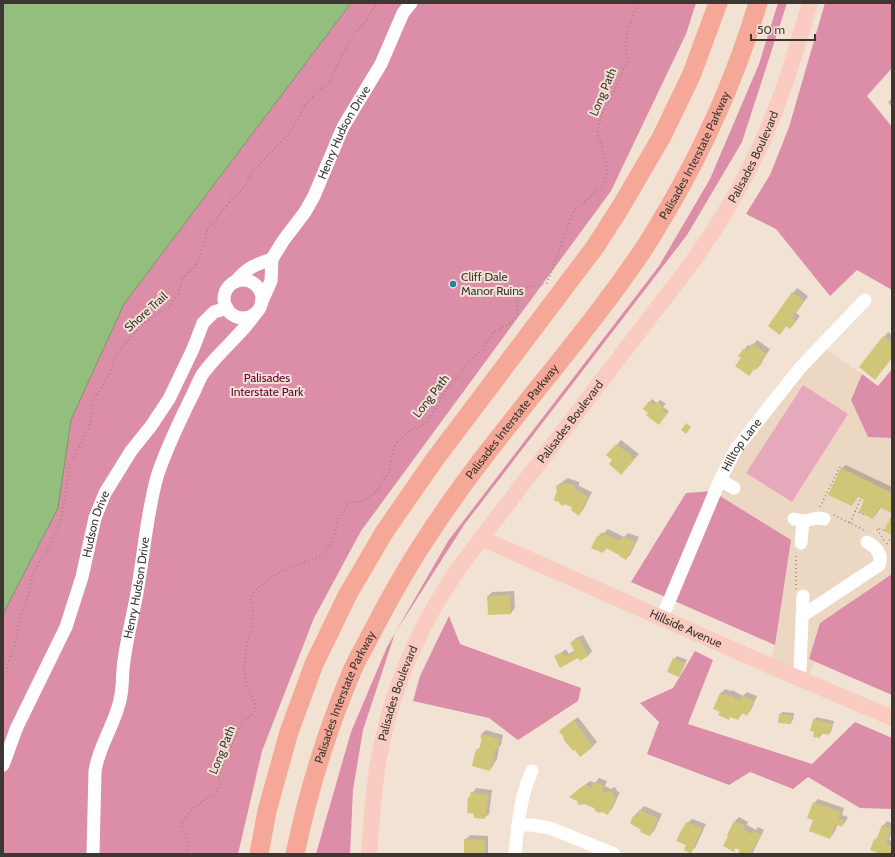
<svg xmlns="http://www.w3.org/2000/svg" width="895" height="857" font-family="Cabin,sans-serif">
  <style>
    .built { fill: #ecd7c2 }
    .green { fill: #e6a9bc }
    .forest { fill: #dc8ea8 }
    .water { fill: #93be7d; stroke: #799666 }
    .shadow { fill: #0003 }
    .building { fill: #d1c678 }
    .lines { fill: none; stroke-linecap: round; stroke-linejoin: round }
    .path { stroke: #91877d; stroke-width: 1.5; stroke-dasharray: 1 3; stroke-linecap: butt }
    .minor { stroke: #fff; stroke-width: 13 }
    .major { stroke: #f9cbc1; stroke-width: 16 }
    .highway { stroke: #f5a897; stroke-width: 19 }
    .poi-dot { fill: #297fae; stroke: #f1e2d3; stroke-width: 1.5 }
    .labels { text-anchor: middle; stroke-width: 4; stroke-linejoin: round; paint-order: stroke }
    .street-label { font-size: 12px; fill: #3d3731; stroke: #f1e2d3 }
    .poi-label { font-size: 12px; fill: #3d3731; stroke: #f1e2d3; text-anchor: start }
    .park-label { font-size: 12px; fill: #630334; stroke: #f1e2d3 }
  </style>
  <rect width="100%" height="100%" fill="#f1e2d3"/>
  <path class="built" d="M821 346 862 374 851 400 868 437 892 438V574L820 623 809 659 815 662 806 682 769 666 775 645 715 493 720 480Z"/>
  <path class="green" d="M803 385 848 414 792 502 746 473Z"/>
  <path class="forest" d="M351 3H696L686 34 611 191 361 531 314 618 262 751 238 854H3V621L4 612 58 508 71 420 124 304Z
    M778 3H787L742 142 687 235 464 525 395 633 363 730 353 790 350 854H316L351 732 387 647 448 541 659 266 710 179 759 64Z
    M825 3H892V68L867 96 892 127V290L857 270 830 296 776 229 746 214 770 175 789 127Z
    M892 369V438L868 437 851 400 862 374 878 386Z
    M712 491 791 540 775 645 631 582 686 493Z
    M892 574V695L809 659 820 623Z
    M449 616 460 644 581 688 578 701 518 740 489 718 413 701 420 676Z
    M695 651 713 660 688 724 812 764 855 722 892 738V809L860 808 808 777 793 789 750 772 729 785 647 754 659 722 640 703 673 688Z"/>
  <path class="water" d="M3 3H351L124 304 71 420 58 508 4 612 3 621Z"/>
  <path class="shadow" d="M892 98V107L888 102Z
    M797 288 808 296 796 313 800 316 794 324 790 328 786 326 784 329 793 293Z
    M888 332 892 335V358L860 367Z
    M757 340 770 349 760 365 755 368 749 375 742 358 740 355 748 345 751 347Z
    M652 399 657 403 660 400 666 404 663 407 669 411 659 424 649 412 650 402Z
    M621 440 639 454 625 469 608 455Z
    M846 465 892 487V512L881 507 877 513 873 518 866 499 858 496 852 505 841 469Z
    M568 478 579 482V486L592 492 583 510 579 514 574 507 561 501 558 485Z
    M608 529 624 537 628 533 639 537 630 555 626 559 621 554 607 548 603 552 598 537 602 532 604 533Z
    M514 591 515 608 511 613 488 596 492 592Z
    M583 635 592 651 588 656 579 657 561 666 556 657 566 649 569 654 575 650 571 643 576 638Z
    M677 656 687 660 681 673 678 676 674 659Z
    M725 689 731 691 732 690 743 696 747 692 757 696 751 710 747 714 743 713 738 719 731 716 729 719 721 711 714 708 721 693Z
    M783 712 794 713 793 720 790 723 780 714Z
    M578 717 597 742 592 747 575 748 565 738V727Z
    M816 717 834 721 831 732 829 734 823 733 820 737 815 731 814 720Z
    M486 730 503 735 501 745 499 747 497 759 490 770 477 750 480 747 483 737 481 734Z
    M599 778 607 781 605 786 611 789 614 787 616 788 617 791 620 792 612 809 608 813 595 808 574 793 590 781 595 783Z
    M476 788 492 790 489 814 484 818 476 813 469 798Z
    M818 799 844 808 842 815 848 817 846 821 842 826 838 824 834 833 830 838 814 819V803Z
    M644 806 662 814 654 831 650 835 642 829 634 816Z
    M739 817 748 822 747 825 756 830 758 827 764 830 752 854H740L741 850 736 848 733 851 735 821Z
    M692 819 706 824 695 848 690 852 683 827Z
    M887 821 892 823V832L889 840 892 841V854H882L875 840 879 835 883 826Z
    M470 835 488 836V854H465V840Z"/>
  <path class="building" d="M792 292 804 301 792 318 796 321 790 329 786 326 780 335 768 326Z
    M883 336 892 343V358L875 380 859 367Z
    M752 343 766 354 761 361 763 362 756 370 754 369 749 376 735 366 741 358 738 356 743 349 747 351Z
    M649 401 654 405 657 402 664 408 662 410 667 414 659 425 646 415 648 413 643 409Z
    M686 423 691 427 686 434 681 430Z
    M616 444 635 459 621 475 609 464 612 460 606 455Z
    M841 468 892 493V513L879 507 873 519 859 512 864 500 857 496 852 506 828 495Z
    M563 482 575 486V490L588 497 579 516 571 510 572 507 564 504 563 506 559 504 560 502 555 501 554 499 557 491 556 487 557 485 562 484Z
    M892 514V535L884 531Z
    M603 533 620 541 623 537 635 542 626 560 619 556V555L606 548 603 553 591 548 597 536 601 538Z
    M510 595 511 614 488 615 487 596Z
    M579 638 588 656 580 661 578 658 560 668 554 656 562 652 564 657 575 652 570 643Z
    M673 658 685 663 679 677 667 672Z
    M720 693 726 695 727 694 740 701 742 695 754 701 747 716 742 713 738 720 730 717 729 720 718 715 720 712 713 709Z
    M779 714 792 715 791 724 778 723Z
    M813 719 832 724 829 735 821 733 820 738 813 737 814 732 810 731Z
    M573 720 587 737 585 738 593 747 580 757 575 750 573 751 563 739 564 738 559 731Z
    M481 734 500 739 497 750 495 749 493 764H491L490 771 472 766 476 749 479 750 482 738H480Z
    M594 782 604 786 602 791 606 793 609 791 612 792 613 796 616 797 608 815 602 812 599 813 595 811 594 808 584 804 581 805 578 804 577 801 569 797 585 785 592 788Z
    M471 792 489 795 485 819 474 818V814L467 813 468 797H470Z
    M813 802 841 812 838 819 844 821 842 827 836 824 830 839 809 831 813 820 807 818Z
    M639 810 658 818 650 836 640 832 641 830 630 823 633 816 636 817Z
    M734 821 745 826 743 829 752 834 753 831 761 835 750 854H738L740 850 735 848 734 852 723 846 728 836 727 835Z
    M686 822 702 828 691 854 684 850 686 845 676 841 683 827H684Z
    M882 825 891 828 886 844 892 846V854H880L870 850 874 839 876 840Z
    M464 839 485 840 484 854H464Z"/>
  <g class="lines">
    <path class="path" d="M820 507 841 465
      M855 511 865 515
      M834 515 866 531
      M850 523 861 498
      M884 530 878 528 877 529 885 542
      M887 544 892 536
      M796 589V553
      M3 675 7 671 9 659 13 652 20 617 29 595 32 575 54 538 62 517 70 465 88 429 91 420 92 402 109 375 116 355 139 327 153 317 168 308 178 295 183 278 188 272 194 268 199 259 208 228 229 203 244 188 253 171 289 133 299 118 303 107 318 91 328 84 350 40 366 21 377 3
      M186 854 188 843 182 830V822L195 807 205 799 216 793 220 785 218 779 219 775 242 722 252 715 256 709 255 702 247 687 244 670 247 644 252 629 253 614 250 598C253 594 256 589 260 586 278 570 303 563 324 555L335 535 338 517 349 503 362 501 375 493 388 474 395 445 408 432 424 424 434 411 443 395 451 383 457 378 466 364 482 350 493 332 508 325 517 315 518 297 521 289C530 286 538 286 547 283L574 210 601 188 607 176 606 161 597 131 603 112 615 89 628 58C621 40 632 20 638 3"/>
    <g class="minor">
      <circle cx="243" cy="299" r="19"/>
      <path d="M235 282C248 267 254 265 272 259"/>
      <path id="s1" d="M262 301 271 281 272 259 283 241 305 212 314 196 343 127 381 64 403 13 411 3"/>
      <path d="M720 480 734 488"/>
      <path d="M794 519 804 521 818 518 824 519"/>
      <path d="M801 543 803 521"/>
      <path d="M802 616 879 565C883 554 876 547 867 542"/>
      <path id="s2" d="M662 618 720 480 736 449 800 368 865 300"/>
      <path d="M797 678 800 670 803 596"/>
      <path id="s3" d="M3 765 17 727 66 627 82 577 95 518 105 493 131 451 151 426 169 399 193 349 203 323 214 312 227 308"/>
      <path d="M518 825C521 806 523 789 532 771"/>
      <path id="s4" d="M93 854 95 771C99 744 117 722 121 695 123 684 122 672 124 661 127 636 134 612 138 587 144 551 147 513 157 477 165 451 177 427 189 402 194 393 197 384 202 375 211 362 222 352 232 341 241 332 249 323 256 313"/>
      <path d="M515 854 518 825H532L550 828 614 854"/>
    </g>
    <g class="major">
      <path id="s5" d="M481 538 777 669 892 718"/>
      <path id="s6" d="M369 854C371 826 373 797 377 769 389 693 419 623 464 561L687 269C719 226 745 181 766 133 784 91 797 47 810 3"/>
    </g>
    <g class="highway">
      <path d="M259 854 267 811 289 732 314 664 348 594 385 531 435 459 595 247 620 208 661 138 691 76 718 3"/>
      <path id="s7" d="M295 854C308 792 327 730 352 671 357 659 364 648 370 636 388 601 407 567 429 534 494 434 578 347 645 247 653 235 660 222 668 209 706 144 736 76 758 3"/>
    </g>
  </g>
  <circle class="poi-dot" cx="453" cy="284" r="4"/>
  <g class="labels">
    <g class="street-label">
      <text transform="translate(603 92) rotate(-67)" y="4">Long Path</text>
      <text dy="4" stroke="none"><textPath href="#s1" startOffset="190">Henry Hudson Drive</textPath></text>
      <text dy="4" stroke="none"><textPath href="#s7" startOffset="813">Palisades Interstate Parkway</textPath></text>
      <text dy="4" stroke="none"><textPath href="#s6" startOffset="811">Palisades Boulevard</textPath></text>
      <text transform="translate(146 312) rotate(-42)" y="4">Shore Trail</text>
      <text transform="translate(431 396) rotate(-52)" y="4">Long Path</text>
      <text dy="4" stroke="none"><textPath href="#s7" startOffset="489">Palisades Interstate Parkway</textPath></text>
      <text dy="4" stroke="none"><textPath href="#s6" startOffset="488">Palisades Boulevard</textPath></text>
      <text dy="4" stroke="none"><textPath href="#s2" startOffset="191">Hilltop Lane</textPath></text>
      <text dy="4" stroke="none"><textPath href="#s3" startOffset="259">Hudson Drive</textPath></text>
      <text dy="4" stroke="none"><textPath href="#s4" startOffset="272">Henry Hudson Drive</textPath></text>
      <text dy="4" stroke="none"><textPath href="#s5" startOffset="224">Hillside Avenue</textPath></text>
      <text dy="4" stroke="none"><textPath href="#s6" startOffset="164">Palisades Boulevard</textPath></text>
      <text dy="4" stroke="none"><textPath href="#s7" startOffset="165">Palisades Interstate Parkway</textPath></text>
      <text transform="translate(222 750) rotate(-68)" y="4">Long Path</text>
    </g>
    <g class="poi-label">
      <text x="461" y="281">Cliff Dale<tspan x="461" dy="14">Manor Ruins</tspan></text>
    </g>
    <g class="park-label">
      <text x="267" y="382">Palisades<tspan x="267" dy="14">Interstate Park</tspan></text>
    </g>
  </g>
  <rect width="895" height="857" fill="none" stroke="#3d3731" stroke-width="8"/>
  <path d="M751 34v6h64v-6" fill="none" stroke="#3d3731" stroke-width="2"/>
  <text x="757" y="34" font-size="12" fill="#3d3731" stroke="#f1e2d3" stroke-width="3" paint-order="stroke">50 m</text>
</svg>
